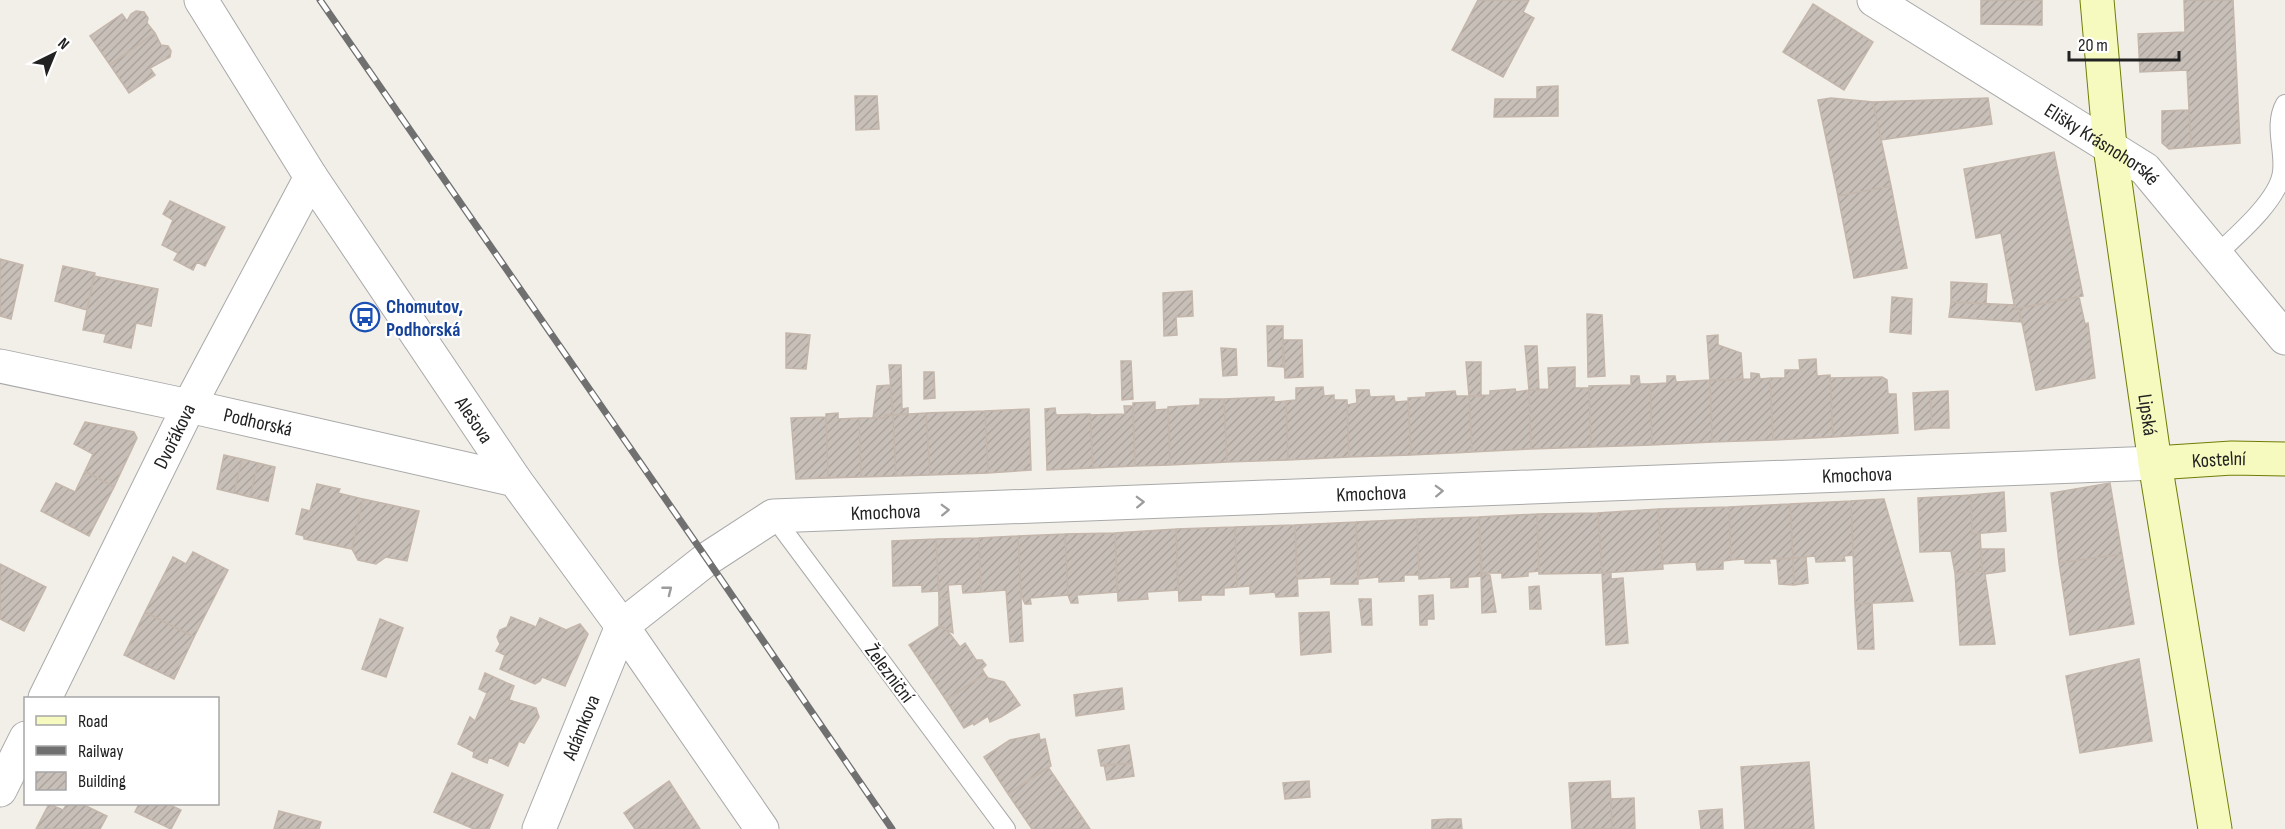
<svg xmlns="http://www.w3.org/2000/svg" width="2285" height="829" font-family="'Sofia Sans Condensed',sans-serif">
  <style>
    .building { fill: url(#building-hatch); stroke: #c4b6ab; stroke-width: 1.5 }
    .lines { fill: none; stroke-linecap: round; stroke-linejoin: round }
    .lane-casing { stroke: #a9a9a9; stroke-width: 20 }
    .street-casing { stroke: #a9a9a9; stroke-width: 35 }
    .secondary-casing { stroke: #707d05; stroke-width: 35 }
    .lane { stroke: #fff; stroke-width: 18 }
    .street { stroke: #fff; stroke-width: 33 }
    .secondary { stroke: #f7fabf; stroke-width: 33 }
    .rail-casing { stroke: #707070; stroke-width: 7 }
    .rail { stroke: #fff; stroke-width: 4.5; stroke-dasharray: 14; stroke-linecap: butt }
    .oneway { stroke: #9c9c9c }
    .labels { text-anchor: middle; stroke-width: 4.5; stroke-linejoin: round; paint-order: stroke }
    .street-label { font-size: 20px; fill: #222; stroke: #fff }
    .transit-label { font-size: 20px; font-weight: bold; fill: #164399; stroke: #fff; text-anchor: start }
  </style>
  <defs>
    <pattern id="building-hatch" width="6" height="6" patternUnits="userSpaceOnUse" patternTransform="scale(1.5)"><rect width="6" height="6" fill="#c7bfb8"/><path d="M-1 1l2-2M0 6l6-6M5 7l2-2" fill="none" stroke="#aba49e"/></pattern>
  </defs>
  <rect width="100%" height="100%" fill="#f2efe9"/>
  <path class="building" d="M1478 0H1529L1523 12 1534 18 1503 77 1452 50Z
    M1981 0H2042V25L1981 24Z
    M2184 0H2233L2240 143 2191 147 2187 70 2140 72 2138 34 2185 32Z
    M1813 4 1873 42 1844 90 1783 52Z
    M136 11 144 12 148 18 147 23 155 33 110 65 90 36 122 14 127 21 131 14Z
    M155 33 161 45 168 46 171 51 170 57 150 68 155 75 129 93 110 65Z
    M1558 86V116L1494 117 1495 99H1537V87Z
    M855 96H877L879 129 856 130Z
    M1831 98 1873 102 1891 186 1838 196 1818 100Z
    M1988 98 1992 124 1881 140 1873 102Z
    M2189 110 2191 147 2169 149 2162 143V111Z
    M2054 152 2083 296 2015 309 2001 233 1976 238 1964 169Z
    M1891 186 1907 268 1854 278 1838 196Z
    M170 201 225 227 205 266 197 262 193 270 174 260 178 253 162 245 173 220 163 214Z
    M0 259 23 265 11 319 0 316Z
    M63 266 95 273 87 310 55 301Z
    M94 276 158 289 151 326 136 323 131 348 104 342 106 334 83 330Z
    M1951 282 1987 284 1986 304 1951 302Z
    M1192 291 1193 316 1176 317 1177 335 1164 336 1163 293Z
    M1892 297 1912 299 1911 334 1890 332Z
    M2079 297 2085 324 2088 323 2095 378 2036 390 2019 308Z
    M1951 302 2015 305V309L2019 308 2021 322 1949 317Z
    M1587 314 1602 315 1605 376 1588 377Z
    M1267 326H1283V367L1268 366Z
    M786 333 810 335 806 369 786 368Z
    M1718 335V345L1741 353 1743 380H1710L1707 336Z
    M1283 340H1302L1303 377 1285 378Z
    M1525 346H1537L1539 390H1529Z
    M1221 348 1236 349 1237 375 1223 376Z
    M1816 359 1817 376 1830 375 1833 437 1773 440 1770 378H1785V370H1800L1799 360Z
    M1121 361H1131L1133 399 1122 400Z
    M1466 362H1481V396H1469Z
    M889 365H901L902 409 908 408V414L893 415Z
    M1575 367V388H1589L1591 447 1531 449 1529 390 1549 389 1548 368Z
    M924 372H934L935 398 924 399Z
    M1751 373 1759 374 1760 379 1770 378 1773 440 1712 442 1710 380 1751 379Z
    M1631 376H1639L1640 384H1650L1652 445 1591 447 1589 386 1631 385Z
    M1667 376H1675L1676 382 1710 380 1712 442 1652 445 1650 384 1667 383Z
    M1882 377 1887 380 1888 394H1896L1898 433 1833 437 1830 378Z
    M890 385 893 415H885V418H873L877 386Z
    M1323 387 1324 396 1334 395V400H1347L1349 457 1288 460 1286 401 1296 400V388Z
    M1515 389 1516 392 1529 390 1531 449 1472 452 1469 396 1490 395V391Z
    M1356 390H1369L1370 397 1394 396 1395 402 1408 401 1411 455 1349 457 1347 405 1357 403Z
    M1455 391 1456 396H1469L1472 452 1411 455 1408 398 1426 397V393Z
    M1948 391 1949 428H1932L1930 392Z
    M1930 392 1932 428 1915 430 1913 393Z
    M1274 397V402L1286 401 1288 460 1227 462 1224 399Z
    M1200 399H1224L1227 462 1170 465 1168 407 1200 405Z
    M1155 402V410L1168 409 1170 465 1135 466 1133 403Z
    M1124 406H1133L1135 466 1093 468 1090 415 1125 414Z
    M1055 408 1056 415 1090 414 1093 468 1047 470 1045 409Z
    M1029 409 1031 470 988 473 985 411Z
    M985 411 988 473 930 475 926 413Z
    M838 413V419L859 418 861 477 828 478 826 414Z
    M926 413 930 475 896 476 893 415Z
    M885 415H893L896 476 861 477 859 418H885Z
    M826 417 828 478 796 479 791 418Z
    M85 422 134 432 137 438 114 487 85 471 93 454 74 444Z
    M224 455 242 459 234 493 217 489Z
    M242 459 258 463 250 497 234 493Z
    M258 463 275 467 268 501 250 497Z
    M85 471 114 487 89 536 41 511 56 483 75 492Z
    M2110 483 2122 554 2059 563 2051 493Z
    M317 484 340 489 338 493 363 499 352 549 304 539V536L296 534 302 509 310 511Z
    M2004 492 2006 531 1972 534 1971 495Z
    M1971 495 1972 534 1980 533 1982 571 1955 573 1951 551 1920 552 1918 498Z
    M363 499 419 511 407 561 386 557 376 564 358 560 352 549Z
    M1884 499 1913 601 1855 604 1851 501Z
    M1851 501 1853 555 1844 556 1845 561 1816 562 1815 556 1793 558 1790 504Z
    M1790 504 1793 558 1769 559 1770 563H1745V559L1731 560 1729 507Z
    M1729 507 1731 560 1723 561V569L1697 570 1696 562 1662 564 1658 509Z
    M1658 509 1663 569 1602 573 1598 513Z
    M1598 513 1602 573 1539 574 1537 514Z
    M1537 514 1539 571 1528 572V576L1502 578V573H1481L1479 517Z
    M1479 517 1482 576 1468 577V587L1451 588V577L1419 579 1417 519Z
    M1417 519 1419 575H1404V581L1379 582V577L1359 579 1356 522Z
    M1356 522 1358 584H1331V577L1297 579 1295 525Z
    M1295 525 1298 596 1276 597 1275 592 1250 594V586L1237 587 1235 527Z
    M1235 527 1237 587 1224 588V595H1201V600L1179 601 1176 529Z
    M1176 529 1178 590 1147 592 1148 599 1118 601 1115 533Z
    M1115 533 1117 592 1077 595 1078 603H1071L1068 595 1065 534Z
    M1065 534 1068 595 1030 598 1031 604H1025L1021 595 1018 536Z
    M1018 536 1023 641 1010 642 1006 590 981 592 979 538Z
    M979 538 981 592 963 593 962 584 948 585 949 597 939 598 936 539Z
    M936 539 939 591 922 592V585L893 586 892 541Z
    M1981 549H2004L2005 571 1985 574 1982 571Z
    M193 552 228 570 194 637 145 612 173 557 186 564Z
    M2122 554 2134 624 2070 635 2059 563Z
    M1806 557 1808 583 1794 585 1793 558Z
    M1793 558 1794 585 1779 584 1777 559Z
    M0 564 46 587 24 631 0 619Z
    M1982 571 1985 574 1995 644 1960 645 1955 573Z
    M1611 572V579L1623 578 1628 643 1606 645 1602 573Z
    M1481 573 1490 575 1496 612 1482 613Z
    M1539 586 1541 609H1530L1529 587Z
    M1433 595 1434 619H1427V625H1420L1419 596Z
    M949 597 953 633 939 626V598Z
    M1359 599H1371L1372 625H1362Z
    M1872 603 1874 649H1858L1855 604Z
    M145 612 194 637 174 679 124 655Z
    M1329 612 1331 652 1301 655 1299 613Z
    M511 617 536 627 540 618 566 630 580 624 588 634 565 686 542 677 540 681 535 684 500 669 505 655 496 651 500 644 497 637 500 630 507 627Z
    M380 619 403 628 386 677 362 669Z
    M939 626 947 630 960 647 965 643 976 660H982L986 665 982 669 985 674 946 700 909 645Z
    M2139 659 2152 741 2080 753 2066 676Z
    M485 673 514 686 509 700 536 708 539 717 524 743 519 741 508 766 489 757 487 763 473 757 474 752 458 744 470 717 475 721 487 693 479 689Z
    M985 674 988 678 1004 682 1020 705 1001 717 990 722 988 716 974 725 973 723 964 728 946 700Z
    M1122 688 1124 709 1076 716 1074 695Z
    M1039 734 1040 740 1045 739 1051 766 1008 794 984 757 1010 740Z
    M1129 745 1132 763 1101 766 1098 750Z
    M1809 762 1814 829H1745L1741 767Z
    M1132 763 1134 776 1107 780 1104 765Z
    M1048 767 1090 829H1032L1008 794Z
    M452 773 503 795 489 829H474L434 812Z
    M669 781 700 829H635L624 813Z
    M1309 781 1310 797 1285 799 1283 783Z
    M1610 781 1612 829H1572L1569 783Z
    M1634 798 1635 829H1612L1611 799Z
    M49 804 63 810 67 804H82L107 816 100 829H36Z
    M139 804H168L181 810 171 829 135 812Z
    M1722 809 1723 829H1701L1699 811Z
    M279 811 321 822 319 829H274Z
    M1447 819V829H1432V820Z
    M1447 819H1461L1462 829H1447Z"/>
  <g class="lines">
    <g class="lane-casing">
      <path id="lane" d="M2216 255C2235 237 2279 200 2282 172 2285 150 2273 125 2285 104
        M773 516 1006 829"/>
    </g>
    <g class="street-casing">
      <g id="street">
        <path id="s1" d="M201 0 311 177 515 480 622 626 762 829"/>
        <path id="s2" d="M1874 0 2145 169 2285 338"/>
        <path id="s3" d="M0 366 189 406 515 480"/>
        <path id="s4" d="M45 698 189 406 311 177"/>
        <path d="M0 790 26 738"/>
        <path id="s5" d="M539 829 622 626 707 559 773 516 2155 463"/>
      </g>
    </g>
    <g class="secondary-casing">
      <g id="secondary">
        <path id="s6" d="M2097 0 2110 147 2155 463 2215 829"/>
        <path id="s7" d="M2155 463 2232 458 2285 459"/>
      </g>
    </g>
    <use href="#lane" class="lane"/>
    <use href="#street" class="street"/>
    <use href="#secondary" class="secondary"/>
    <g class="rail-casing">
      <path id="rail" d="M320 0 707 559 892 829"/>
    </g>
    <use href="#rail" class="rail"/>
  </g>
  <defs><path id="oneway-chevron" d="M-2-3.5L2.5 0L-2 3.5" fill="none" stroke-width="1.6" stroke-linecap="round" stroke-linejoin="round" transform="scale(1.5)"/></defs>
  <g class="oneway">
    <use href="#oneway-chevron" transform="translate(1439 491) rotate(-2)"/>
    <use href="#oneway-chevron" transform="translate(1140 502) rotate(-2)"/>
    <use href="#oneway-chevron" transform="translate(945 510) rotate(-2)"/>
    <use href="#oneway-chevron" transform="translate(668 590) rotate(-38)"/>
  </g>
  <defs>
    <g id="bus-ring" transform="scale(1.5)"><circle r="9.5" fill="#fff" stroke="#1a4fb4" stroke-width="1.5"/><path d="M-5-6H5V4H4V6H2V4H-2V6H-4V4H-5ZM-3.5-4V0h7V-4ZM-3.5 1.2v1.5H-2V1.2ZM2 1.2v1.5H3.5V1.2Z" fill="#1a4fb4"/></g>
  </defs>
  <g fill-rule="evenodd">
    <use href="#bus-ring" x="365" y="317"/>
  </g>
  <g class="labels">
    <g class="street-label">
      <text dy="7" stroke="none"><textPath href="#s2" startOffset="270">Elišky Krásnohorské</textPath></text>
      <text dy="7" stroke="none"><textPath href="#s6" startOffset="418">Lipská</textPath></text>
      <text dy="7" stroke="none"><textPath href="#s1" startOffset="501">Alešova</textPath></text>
      <text dy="7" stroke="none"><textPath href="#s3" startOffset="264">Podhorská</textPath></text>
      <text dy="7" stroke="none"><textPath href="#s4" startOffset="292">Dvořákova</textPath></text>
      <text dy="7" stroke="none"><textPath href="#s7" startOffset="64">Kostelní</textPath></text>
      <text dy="7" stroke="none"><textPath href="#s5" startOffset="1491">Kmochova</textPath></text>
      <text dy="7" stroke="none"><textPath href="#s5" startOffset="1005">Kmochova</textPath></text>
      <text dy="7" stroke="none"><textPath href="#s5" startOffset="519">Kmochova</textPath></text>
      <text transform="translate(890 673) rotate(53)" y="7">Železniční</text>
      <text dy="7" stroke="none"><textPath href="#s5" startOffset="110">Adámkova</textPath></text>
    </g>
    <g class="transit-label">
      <text x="386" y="313">Chomutov,<tspan x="386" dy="23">Podhorská</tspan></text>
    </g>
  </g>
  <rect x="24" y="697" width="195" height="108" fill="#ffffff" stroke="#a7a7a7" stroke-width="1.5"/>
  <rect x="36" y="716" width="30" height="9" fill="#f7fabf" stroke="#a7a7a7" stroke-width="1.5"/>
  <text x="78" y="727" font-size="18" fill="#222222">Road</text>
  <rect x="36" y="746" width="30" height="9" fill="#707070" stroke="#a7a7a7" stroke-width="1.5"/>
  <text x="78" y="757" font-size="18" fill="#222222">Railway</text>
  <rect x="36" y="772" width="30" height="18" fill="url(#building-hatch)" stroke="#a7a7a7" stroke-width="1.5"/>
  <text x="78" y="787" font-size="18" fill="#222222">Building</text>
  <g transform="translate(54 54) rotate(43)" stroke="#ffffff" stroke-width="4.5" paint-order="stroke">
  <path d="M0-4.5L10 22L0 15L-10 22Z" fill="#222222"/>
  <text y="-9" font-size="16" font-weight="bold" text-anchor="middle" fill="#222222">N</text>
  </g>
  <path d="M2069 51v9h110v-9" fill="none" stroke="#222222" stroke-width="3"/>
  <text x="2078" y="51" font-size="18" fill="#222222" stroke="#ffffff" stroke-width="4.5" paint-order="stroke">20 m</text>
</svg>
